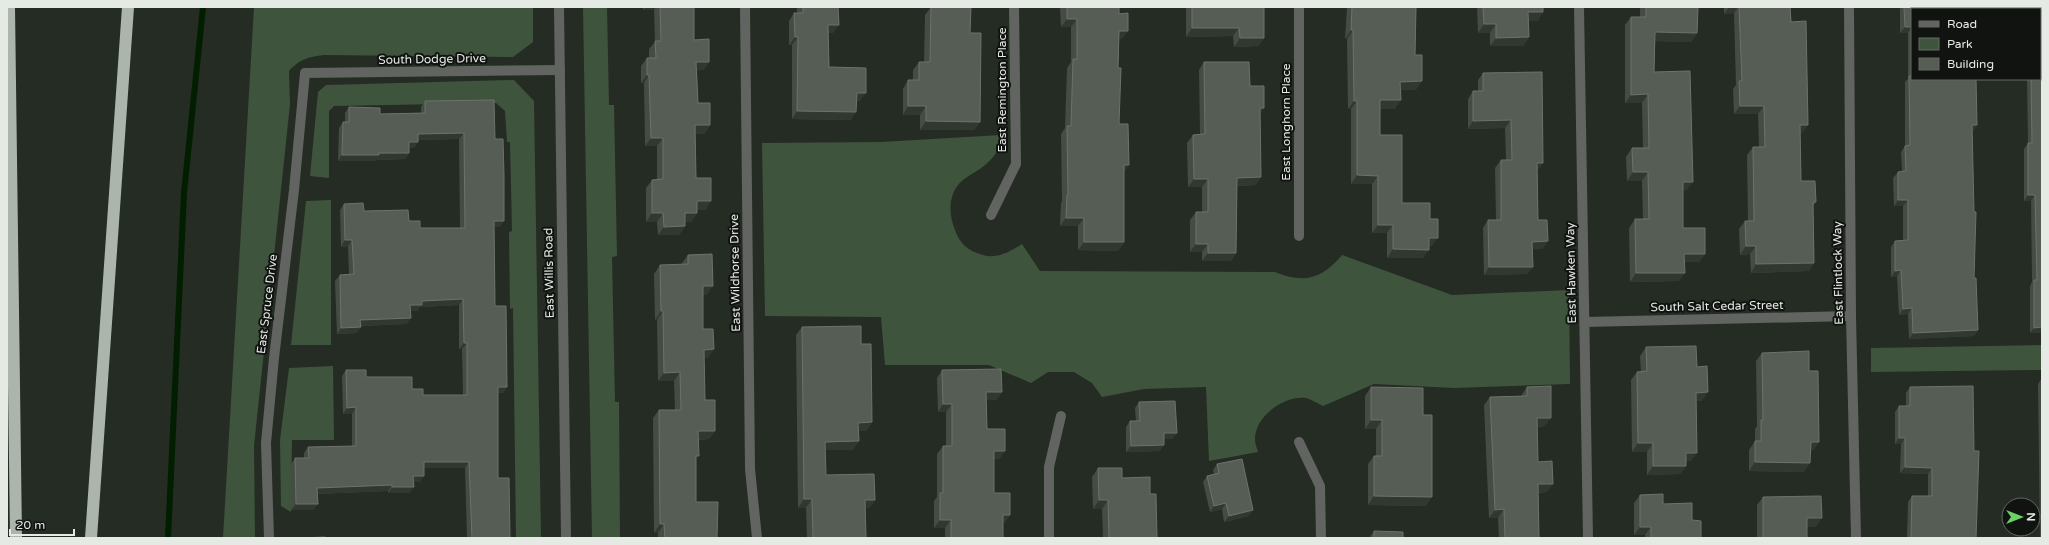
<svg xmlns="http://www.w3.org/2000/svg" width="2049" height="545" font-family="'Varela Round',sans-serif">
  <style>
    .green { fill: #3f543d }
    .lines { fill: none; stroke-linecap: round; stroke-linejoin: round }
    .stream { stroke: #011e01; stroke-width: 6 }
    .minor { stroke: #616460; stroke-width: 10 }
    .tertiary { stroke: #616460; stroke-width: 10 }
    .motorway { stroke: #acb5ac; stroke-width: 12 }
    .wall { fill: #454c44 }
    .shaded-wall { fill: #313830 }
    .building { fill: #565d55; stroke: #6d736c }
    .labels { text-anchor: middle; stroke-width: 4; stroke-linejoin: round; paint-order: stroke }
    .street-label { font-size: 12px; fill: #e5eae5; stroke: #101310 }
  </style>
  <rect width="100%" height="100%" fill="#252c24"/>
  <path class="green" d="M254 7H533V42L513 57 324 55C308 57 300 59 289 71L290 104 254 446 255 538H223Z
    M583 7H607L609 105H614L617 256 612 257 615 402H619L620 538H592Z
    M514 80 534 101 541 538H516L513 308 510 309 509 232 512 231 510 142H507L505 111 496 103 334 106 329 111V178L310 176 318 92 326 85Z
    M1001 135C999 141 999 148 996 153 987 167 975 171 963 180 948 192 948 214 955 230 960 244 968 251 983 255 997 259 1010 252 1022 244L1040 271 1275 272C1304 284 1322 279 1342 255L1452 295 1569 290 1570 384 1454 388 1374 384 1323 406C1318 404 1311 399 1306 398 1284 395 1254 417 1255 440 1255 444 1257 448 1258 452L1209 461 1206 387 1144 389 1102 397 1092 383 1074 372H1048L1031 383 989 365H885L881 317 765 316 762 143 881 142Z
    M331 200V345H291L306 201Z
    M2042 345V370L1871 372V348Z
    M333 366 334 440H292L291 512 281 506 280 440 289 368Z"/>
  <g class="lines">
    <path class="stream" d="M168 538 184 193 203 7"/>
    <path class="minor" d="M745 7 750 469 757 538
      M1579 7 1588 538
      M1849 7 1851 316 1856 538
      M991 215 1016 164 1014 7
      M1299 236V7
      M1585 322 1851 316
      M1299 442 1320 486 1321 538
      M269 538 266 443 274 358 294 190 305 73 560 70
      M1049 538V467L1061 416"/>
    <path class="tertiary" d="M559 7 566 538"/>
    <path class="motorway" d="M9 7 16 538
      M91 538 128 7"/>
  </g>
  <path class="wall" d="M643 7H694V40L709 62 703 70H697L698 103 710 125 704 134H695L696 178 706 210H697V213L691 222H685V226L679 235H658L657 222H646V188L652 180 657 179V146H645L644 83H641V66L647 58H649V49L655 42 654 10H643Z
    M797 7H838L833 33H828L829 67 860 101H857L851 120 792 119V45H789V21L794 13H797Z
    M931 7H971L970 33 980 122 974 130H920V115H903V89L908 80H913V70L919 62H924L925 15Z
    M1060 7H1119V14L1122 39H1119L1118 68 1119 124 1124 172V242L1118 251 1078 250V226H1060L1061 203 1062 201 1061 134 1065 128 1067 68 1071 62V27H1061Z
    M1186 7H1264V38L1258 46 1234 47 1233 36 1186 37Z
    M1347 7H1416L1415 55 1416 90H1400L1395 109H1380V135L1402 203 1430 219 1432 246H1429L1423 258H1387V233H1372V184H1351V109H1348L1347 39H1345Z
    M1477 7H1543L1538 21H1529V37L1523 46H1490V33H1478Z
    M1640 7H1698L1697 33 1691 42 1655 41 1654 72 1687 190H1683V228L1705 254 1699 262H1685L1679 281 1630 282 1629 228 1635 219H1643L1642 181H1627L1626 157 1632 148H1643L1642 103H1625V25L1631 17H1640Z
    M1724 7H1790L1791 22 1802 133H1800L1801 181 1816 202 1813 206 1814 263 1809 271 1751 273 1750 254 1740 255 1739 229 1745 221H1748L1747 155 1753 147H1759L1758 114H1734L1733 89 1736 85 1734 13 1724 14Z
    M1900 7H1965L1912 9 1977 125 1973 131H1972L1974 278 1978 330 1974 336 1909 339 1908 314 1899 315 1897 276 1891 277V247L1895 241H1903V206H1894L1893 178 1898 172H1902L1901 152 1905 146V82L1908 79V33H1900Z
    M2024 7H2042V333H2030V286L2032 282 2031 201H2024V149L2028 143 2027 79H2040V9H2024Z
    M1204 62 1250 86 1260 115 1256 185 1237 186 1236 253 1231 261H1202V252H1190V220L1196 212H1202V187H1188L1187 143 1193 135 1200 134 1199 70Z
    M1483 73 1543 163 1537 171 1538 220 1548 241 1542 249H1532L1533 267 1527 274 1484 275 1483 228 1488 220H1496L1495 168 1501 160H1506L1505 128 1468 129V99L1473 91H1478V80Z
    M425 101 495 139 500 227H494L495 306 507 387 503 393H498V478L510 538H467L465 468H424L420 482H413L414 487 409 493H388V491L317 494 318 504 313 510H291V464L295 458H304V453L308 447 352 446V414H343L342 376 346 370 366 377 412 389 423 395H463L462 349H459V305L420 307 417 311H410L411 318 406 324 361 326V327L356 333 337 334 335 281 340 275H349L348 246 341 247 340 210 344 204 364 211 409 221 420 228H460L459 139 418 140V142L414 148H409V153L405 159 376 160 374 161H338L339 128 343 122H345V113L349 107 380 114 421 113V107Z
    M688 255 707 295H703V329L708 358H704L705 400 715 431 709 439 698 440 696 460V502L717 538H658V533H654L653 418 659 410H675L674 381H658L657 320H655L654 274 660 265H682V263Z
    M802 327 861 344 872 422 866 431H858L853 450H825L826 475 875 500 869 508H865L866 538H807L806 508H798L796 335Z
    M1646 347 1697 367 1702 401H1696L1691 461H1686V466L1680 474 1647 475V452H1632L1631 380 1637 372H1641L1640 356Z
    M1762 353 1809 371 1819 442 1813 450H1811L1804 472 1749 471V450L1755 441V429L1757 426 1756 361Z
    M942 370 1002 392 996 400H986L987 429 1000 459H994V493L1010 515 1004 523H1003V538H945V528H934V501L937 497V454L943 446H946V412H938L937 378Z
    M2042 378V538H2040L2038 384Z
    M1371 387 1423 415 1426 506 1368 505V464L1374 456H1376V429H1365V396Z
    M1527 387 1545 426 1537 427 1538 462 1547 492 1538 493 1539 538H1553H1499L1498 518H1489L1484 405 1490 397 1521 396Z
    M1910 387 1974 451 1976 538H1907L1908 502 1912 496H1928V474L1900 473 1901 444H1895V412L1899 406H1906V393Z
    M1139 402 1177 433 1172 439H1164L1160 451 1126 452V427L1130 421H1136L1135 408Z
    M1217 464 1249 516 1224 522 1222 509 1210 512 1203 482 1207 476 1214 474 1213 470Z
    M1098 468 1122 478 1150 494 1157 538H1103L1102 509H1093L1092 477Z
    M1640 495 1663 504 1692 520 1701 538H1645V535H1634V503Z
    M1763 497 1816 527H1807V538H1757V505Z
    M1374 531 1403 538H1369Z"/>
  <path class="shaded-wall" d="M646 7H656L654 10H643Z
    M1729 7H1738L1734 13 1724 14Z
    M1528 12H1543L1538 21H1523Z
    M1067 19H1077L1071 27H1061Z
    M1484 24H1496L1490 33H1478Z
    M828 25H839L833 33H822Z
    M1905 27H1912L1908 33H1900Z
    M1192 28H1239L1233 36 1186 37Z
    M1351 30H1353L1347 39H1345Z
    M1119 31H1128L1122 39H1113Z
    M1655 32 1697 33 1691 42 1649 41Z
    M795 37H798L792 45H789Z
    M1529 37 1523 46H1490L1496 38Z
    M1240 38H1264L1258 46 1234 47Z
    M696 62H709L703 70 691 71Z
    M647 75H649L644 83H641Z
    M1422 81 1416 90H1394L1400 82Z
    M857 93H866L860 101H851Z
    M1648 94 1642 103H1625L1631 95Z
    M1380 100H1401L1395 109H1374Z
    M1354 101H1357L1351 109H1348Z
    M908 106H926L920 115H903Z
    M1740 106H1764L1758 114H1734Z
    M1260 108H1264L1259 116Z
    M797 111 856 112 851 120 792 119Z
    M1511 120 1505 128 1468 129 1473 121Z
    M926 121 980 122 974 130H920Z
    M695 125H710L704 134H689Z
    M1800 125H1808L1802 133H1794Z
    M1972 125H1977L1973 131H1968Z
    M464 133 459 139 414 140 418 134Z
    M651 138H663L657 146H645Z
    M409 142H418L414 148H404Z
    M409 153 405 159 376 160 374 161H338L342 155Z
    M1537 163H1543L1537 171H1531Z
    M1124 165H1129L1123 174Z
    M1633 172H1648L1642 181H1627Z
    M1357 175 1378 176 1372 184H1351Z
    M1261 177 1256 185 1231 186 1237 178Z
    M1194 179H1208L1202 187H1188Z
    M1683 182H1693L1687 190H1677Z
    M2028 195H2035L2031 201H2024Z
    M1898 200H1908L1903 206H1894Z
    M697 201H711L706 210H691Z
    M652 213H663L657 222H646Z
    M685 213H697L691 222H679Z
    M1066 218H1084L1078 226H1060Z
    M494 221H504L500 227H490Z
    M1378 225H1393L1387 233H1372Z
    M685 226 679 235H658L664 227Z
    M1429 238H1438L1432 246H1423Z
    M345 240H352L348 246 341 247Z
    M1548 241 1542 249 1527 250 1532 242Z
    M1084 242H1124L1118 251 1078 250Z
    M1196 244H1208L1202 252H1190Z
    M1746 246H1756L1750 254 1740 255Z
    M1393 249 1429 250 1423 258H1387Z
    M1208 253H1236L1231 261H1202Z
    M1684 254H1705L1699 262H1678Z
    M1814 263 1809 271 1751 273 1756 264Z
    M1489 267H1533L1527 274 1484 275Z
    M1901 270 1897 276 1891 277 1895 271Z
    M1636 273H1685L1679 281 1630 282Z
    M703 286H713L707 295H697Z
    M463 299 459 305 420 307 417 311H406L410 305 422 301Z
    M1912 308 1908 314 1899 315 1903 309Z
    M661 311H663L657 320H655Z
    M411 318 406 324 356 326 360 320Z
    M361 327 356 333 337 334 341 328Z
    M2042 327V333H2030L2034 328Z
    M1978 330 1974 336 1909 339 1913 333Z
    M464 343H467L462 349H459Z
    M714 349 708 358H698L704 350Z
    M680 372 674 381H658L664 373Z
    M498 387H507L503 393H494Z
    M986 392H1002L996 400H980Z
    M1708 392 1702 401H1690L1696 393Z
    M943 404H952L946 412H938Z
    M356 407 352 414H343L347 408Z
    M1537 418H1551L1545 426 1531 427Z
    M1371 420H1382L1376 429H1365Z
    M872 422 866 431H852L858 423Z
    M698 431H715L709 439 692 440Z
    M1164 433H1177L1172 439H1160Z
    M1899 438H1905L1901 444H1895Z
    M859 441 853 450H819L825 442Z
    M1811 442H1819L1813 450H1805Z
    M1638 443H1653L1647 452H1632Z
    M1164 445 1160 451 1126 452 1131 446Z
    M994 451H1005L1000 459H988Z
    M1686 453H1697L1691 461H1680Z
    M424 462H469L465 468H420Z
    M1755 462 1810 463 1804 472 1749 471Z
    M1653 466H1686L1680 474 1647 475Z
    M1905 467 1932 468 1928 474 1900 473Z
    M413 476H424L420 482H409Z
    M1538 484H1553L1547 492 1532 493Z
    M392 485 388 491 313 494 317 488Z
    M392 487H414L409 493H388Z
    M1374 496 1432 497 1426 506 1368 505Z
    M804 499H812L806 508H798Z
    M865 500H875L869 508 859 509Z
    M1099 500H1108L1102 509H1093Z
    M1226 503 1222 509 1210 512 1214 506Z
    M296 504H318L313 510H291Z
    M1504 509 1498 518H1489L1495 510Z
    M1253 510 1249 516 1224 522 1229 516Z
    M1003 515H1010L1004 523H997Z
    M1807 518H1822L1816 527H1801Z
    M940 520H951L945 528H934Z
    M660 524H664L658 533H654Z
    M1640 527H1651L1645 535H1634Z"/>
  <path class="building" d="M660 7H694V40L709 39V62H696L698 103H710V125H695L696 178H711V201H697V213H685V226L664 227 663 213H652V180L663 179V138H651L649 75H647V58H656L655 41H661Z
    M803 7H838L839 25H828L829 67 866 68V93H857L856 112 797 111 798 37H795L794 13H803Z
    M931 7H971L970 33H981L980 122 926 121V106H908V80H919V62H930Z
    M1067 7H1119V14L1128 13V31H1119L1118 68H1121L1119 124H1128L1129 165H1124V242H1084V218H1066L1067 195H1068L1067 126H1071L1073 59H1077V19H1067Z
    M1192 7H1264V38H1240L1239 28H1192Z
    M1352 7H1416L1415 55H1422V81L1400 82 1401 100H1380V135H1402V203H1430V219H1438V238H1429V250L1393 249V225H1378V176L1357 175V101H1354L1353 30H1351Z
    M1483 7H1543V12H1528L1529 37 1496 38V24H1484Z
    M1646 7H1698L1697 33 1655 32 1654 72 1690 71 1693 182H1683V228H1705V254H1684L1685 273H1636L1635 219H1649L1648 172H1633L1632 148H1649L1648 94 1631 95V17H1646Z
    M1739 7H1790L1791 22 1806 21 1808 125H1800L1801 181H1815L1816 202H1813L1814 263 1756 264V246H1746L1745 221H1754L1753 147H1765L1764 106H1740L1739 81H1742Z
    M1904 7H1965V9H1912V79H1976L1977 125H1972L1974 212H1976L1974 278H1976L1978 330 1913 333 1912 308 1903 309 1901 270 1895 271V241L1908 240V200H1898V172L1906 171 1905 146 1910 145 1909 76H1912V27H1905Z
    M2028 7H2042V327L2034 328V280H2037L2035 195H2028V143H2032L2031 79H2040V9H2028Z
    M1204 62H1249L1250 86H1264V108H1260L1261 177 1237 178 1236 253H1208V244H1196V212H1208V179H1194L1193 135 1205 134Z
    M1542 72 1543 163H1537L1538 220H1547L1548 241 1532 242 1533 267H1489L1488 220H1501V160H1512L1511 120 1473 121V91H1483V73Z
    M494 100 495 139H503L504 176V221H494L495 306H506L507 387H498V478H509L510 538H472L469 462H424V476H413L414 487H392V485L317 488 318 504H296L295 458H309L308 447 356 446V407L347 408 346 370H366V377H412V389H423V395H467V343H464L463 299 422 301V305H410L411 318 360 320 361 327 341 328 340 275 354 274 352 240H345L344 204 363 203 364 211 408 210 409 221H420V228H465L464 133 418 134V142H409V153H379V155H342L343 122H349V107L380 108V114L425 113V101Z
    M712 254 713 286H703V329H713L714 349 704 350 705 400H715V431H698L699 456H696V502H718L717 538H665L664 524H660L659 410H681L680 372 664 373 663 311H661L660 265 688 264V255Z
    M861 326V344H871L872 422 858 423 859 441 825 442 826 475 874 474 875 500H865L866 538H813L812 499H804L802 327Z
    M1696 346 1697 367 1707 366 1708 392 1696 393 1697 453H1686V466H1653V443H1638L1637 372 1647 371 1646 347Z
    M1809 351V371H1818L1819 442H1811L1810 463 1755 462V441H1761V420H1763L1762 353Z
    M1001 369 1002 392H986L987 429H1005V451H994V493H1010V515H1003V538H951V520H940V493H943V446H952V404H943L942 370Z
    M1551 386V418H1537L1538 462 1552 461 1553 484H1538L1539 538H1553H1505L1504 509 1495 510 1490 397 1527 396V387Z
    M1973 386 1974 451H1979L1976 538H1911L1912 496H1932V468L1905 467V438H1899V406H1910V387Z
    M1371 387 1423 388V415H1432V497L1374 496V456H1382V420H1371Z
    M1175 401 1177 433H1164V445L1131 446 1130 421H1140L1139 402Z
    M1242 459 1253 510 1229 516 1226 503 1214 506 1207 476 1219 473 1217 464Z
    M1098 468H1122V478L1150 477V494H1156L1157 538H1109L1108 500H1099Z
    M1663 494V504L1692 503V520L1701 521V538H1651V527H1640V495Z
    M1821 496 1822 518H1807V538H1763V497Z
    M1374 531 1403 532V538H1374Z
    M325 537V538H300Z"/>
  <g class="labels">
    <g class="street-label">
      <text transform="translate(432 59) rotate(-1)" y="4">South Dodge Drive</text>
      <text transform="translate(1002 90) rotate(-90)" y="4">East Remington Place</text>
      <text transform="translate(1286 122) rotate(-90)" y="4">East Longhorn Place</text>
      <text transform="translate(549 273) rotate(-91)" y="4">East Willis Road</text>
      <text transform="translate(735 273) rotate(-91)" y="4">East Wildhorse Drive</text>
      <text transform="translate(1571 273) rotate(-91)" y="4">East Hawken Way</text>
      <text transform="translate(1838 273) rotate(-91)" y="4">East Flintlock Way</text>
      <text transform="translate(267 304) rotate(-83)" y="4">East Spruce Drive</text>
      <text transform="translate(1717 306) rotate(-1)" y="4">South Salt Cedar Street</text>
    </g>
  </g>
  <rect width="2049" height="545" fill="none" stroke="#e5eae5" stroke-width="16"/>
  <rect x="1911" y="8" width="130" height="72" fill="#101310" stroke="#656965"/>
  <rect x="1919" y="21" width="20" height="6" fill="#616460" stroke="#656965"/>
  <text x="1947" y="28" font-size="12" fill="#e5eae5">Road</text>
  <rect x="1919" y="38" width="20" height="12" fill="#3f543d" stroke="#656965"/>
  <text x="1947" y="48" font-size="12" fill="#e5eae5">Park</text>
  <rect x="1919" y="58" width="20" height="12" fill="#565d55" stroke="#656965"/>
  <text x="1947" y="68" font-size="12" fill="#e5eae5">Building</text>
  <g transform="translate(2021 517) rotate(90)"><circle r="19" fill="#101310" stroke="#656965"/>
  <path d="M0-3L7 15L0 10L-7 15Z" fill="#69d464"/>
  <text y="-6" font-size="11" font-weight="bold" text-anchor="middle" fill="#e5eae5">N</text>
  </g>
  <path d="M10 529v6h64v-6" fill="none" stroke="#e5eae5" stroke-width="2"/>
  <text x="16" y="529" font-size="12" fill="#e5eae5" stroke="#101310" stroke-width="3" paint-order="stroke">20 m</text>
</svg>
